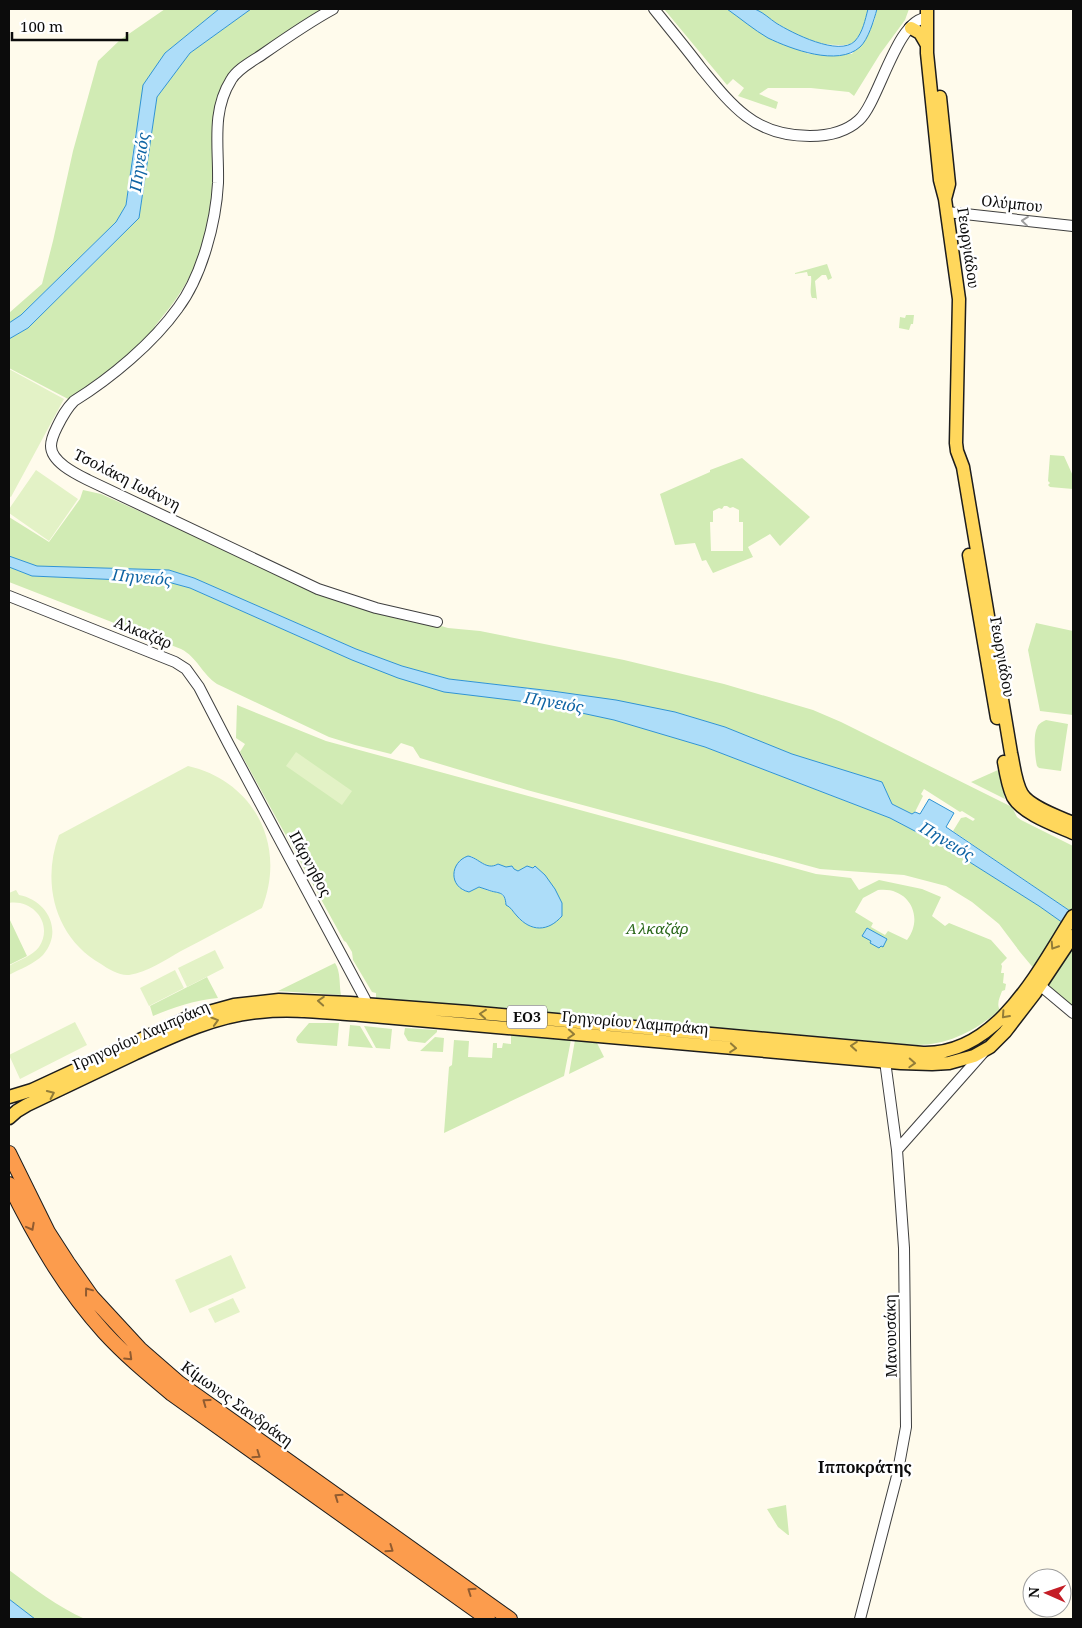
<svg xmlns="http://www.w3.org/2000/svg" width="1082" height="1628" font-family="'Noto Serif',serif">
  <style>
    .green { fill: #d1ebb4; fill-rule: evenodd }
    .pitch { fill: #e3f2c6 }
    .water { fill: #adddf9; stroke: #3094d4 }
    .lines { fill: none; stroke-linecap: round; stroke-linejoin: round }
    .minor-casing { stroke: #3f3f3f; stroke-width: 12 }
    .major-casing { stroke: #1d1d1d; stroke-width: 15 }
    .highway-casing { stroke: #1d1d1d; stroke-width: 16 }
    .minor { stroke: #fff; stroke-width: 10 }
    .major { stroke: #ffd75c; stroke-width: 12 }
    .highway { stroke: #fc9c4d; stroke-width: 14 }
    .oneway { stroke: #9e9e9e }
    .oneway2 { stroke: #927c38 }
    .oneway3 { stroke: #905b30 }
    .labels { text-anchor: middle; stroke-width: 5; stroke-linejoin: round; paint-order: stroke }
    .shield { fill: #fff; stroke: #555; stroke-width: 1 }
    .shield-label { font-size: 14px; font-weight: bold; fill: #0c0c0c }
    .street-label { font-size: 15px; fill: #0c0c0c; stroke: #fff }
    .park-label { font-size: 15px; font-style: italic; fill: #2a671a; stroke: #fff }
    .water-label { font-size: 16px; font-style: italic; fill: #0f64a4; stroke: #fff }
    .neighbourhood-label { font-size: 16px; font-weight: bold; fill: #0c0c0c; stroke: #fff }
  </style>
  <rect width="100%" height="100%" fill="#fffbec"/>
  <path class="green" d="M165 9H219L165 53 135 135 126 205 116 222 21 315 9 323V313L42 284 53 241 73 151 98 61 120 40Z
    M251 9H328L227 81C223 109 220 137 216 165 212 202 208 243 190 276 180 295 168 310 155 326L154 330 133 353 70 400 9 368V339L28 328 139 218 157 97 190 53Z
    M664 9H727L768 37 809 54H852L874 22 877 9H909L905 20 880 54 854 96 849 92 811 88H768L759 94 778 102 776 109 738 96 744 88 733 79 727 85Z
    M756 9H868C865 20 863 33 855 41 850 45 846 45 840 45 809 46 780 26 756 9Z
    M827 264 832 278 828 280 826 275H822L815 281 817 300 816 298H812C809 292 812 283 811 276H808L807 272 795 274V273Z
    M906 315H914L913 324H911L909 330 899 328 900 317 905 318Z
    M1050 455 1064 456 1073 476V489L1050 487 1048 485 1050 483 1048 481Z
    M742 458 810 517 780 546 770 534 748 547 753 557 713 573 706 560 702 561 695 543 675 545 660 494 710 472V470ZM724 506H727L730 508 733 507 739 510V522H743V551H711L710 522H713V511L719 508 722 509Z
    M83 490 101 494 306 586 448 628 480 631 624 660 724 684 813 710 841 722 1012 807 1017 817 1021 820 1073 846V913L953 831 961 818 966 817 973 821 975 819 962 811 960 812 924 789 921 794 923 796 915 812 912 814 892 804 882 782 792 754 725 727 675 712 552 691 449 679 402 666 356 649 194 578 169 570 36 566 9 556V517L49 542 80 499Z
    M9 567 32 576 168 582 190 588 352 660 614 720 705 747 890 818 949 849 1039 906 1073 930V1009L1050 988 1020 952 999 924 972 902 946 886 904 875 820 869 527 790 420 758 413 747 401 743 391 754 355 745 329 737 217 684C202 674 197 657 181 649L9 582Z
    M1036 623 1073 631V715L1040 711 1028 650Z
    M237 705 326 741 816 874 851 878 859 890 879 880 922 889 941 897 932 916 945 926 949 923 991 940 1007 958 1001 964 1002 966 1001 973H1004L1003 983 1006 984 1005 990 1002 991C1000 997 996 1004 1000 1010 976 1030 949 1045 917 1045L376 999V993L372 992 353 960 352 952 346 942 344 941 240 752 245 744 236 738ZM471 856C480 861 488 870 498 864L503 867 518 871 525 867 533 868 535 867 545 875 549 882 558 919C536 936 524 926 509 906 505 901 504 896 500 893L489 891 479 887 469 892 462 890ZM878 890C908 886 925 916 907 940L888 931 885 935 871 927 873 923 855 912 863 898Z
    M1046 720 1068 724 1061 771 1039 768 1037 766C1035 758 1033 735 1037 728 1038 724 1042 722 1046 720Z
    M998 770 1004 795 1005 799 971 782Z
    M9 918 27 956 9 965Z
    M335 963C341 972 339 985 341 995L278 991Z
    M207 977 218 998C195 1000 174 1007 153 1016L150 1006Z
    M309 1023H339L337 1046 298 1043 296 1040 297 1037Z
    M350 1025 360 1026 373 1048 348 1046Z
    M364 1026 392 1029 390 1049 376 1048Z
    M405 1028 437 1030V1032L425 1043 408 1041 404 1034Z
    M511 1035 571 1040 564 1076 444 1133 449 1067 452 1065 454 1040 469 1041 468 1057 492 1058 493 1043H497V1048H502L503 1043 511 1044Z
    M435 1037 444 1038 443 1052 420 1051Z
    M575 1040 596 1041 604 1057 569 1074Z
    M786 1505 789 1535H788L778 1527 767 1509Z
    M9 1570C33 1588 58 1607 85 1619H35L9 1599Z"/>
  <path class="pitch" d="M9 369 64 399 11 497 9 496Z
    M36 470 78 499 49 541 9 513V509Z
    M296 752 352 791 342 805 286 766Z
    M188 766C254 781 287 845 262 908 235 922 208 937 181 951 165 960 148 972 129 975 120 976 108 969 101 964 55 938 41 883 59 835Z
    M16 890 19 895C47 900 64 931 43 955 34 964 20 969 9 975V966C19 960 32 956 39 947 54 924 33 899 9 903V893Z
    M215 950 224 968 187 987 178 968Z
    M175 970 184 988 149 1006 140 988Z
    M75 1022 87 1045 20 1079 9 1055Z
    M231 1255 246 1288 190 1313 175 1280Z
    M233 1298 240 1312 215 1323 208 1309Z"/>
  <path class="water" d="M219 9H251L190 53 157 97 139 218 28 328 9 339V323L21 315 116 222 126 205 143 85 165 53Z
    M727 9C735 9 750 6 757 10 764 13 770 19 776 23 792 33 839 57 855 41 863 32 865 20 868 9H877C874 20 868 40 860 47 838 67 791 49 768 38 754 30 740 18 727 9Z
    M9 556 37 566 169 570 194 578 356 649 402 666 449 679 552 691 616 700 675 712 725 727 792 754 882 782 892 804 912 814 915 812 920 814 929 799 954 813 946 827 1073 913V930L1039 906 949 849 890 818 705 747 614 720 535 703 444 692 398 678 352 660 190 588 168 582 32 576 9 567Z
    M468 856C479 858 486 871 498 864L506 867 512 866 514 869 518 871 527 866 533 868 535 866 545 875 555 889 562 903V916C548 932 531 932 517 916 513 912 511 907 506 905 505 890 498 894 488 890 485 889 482 888 479 887L469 892C448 887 450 862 468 856Z
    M867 928 887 939 883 947 881 946 879 948 870 943 871 941 862 936Z
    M9 1599 35 1619H9Z"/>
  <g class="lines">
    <g class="minor-casing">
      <path id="minor" d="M333 9C309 22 286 38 263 54 253 61 237 69 231 80 211 112 219 147 218 183 216 222 202 276 178 308 153 343 111 378 74 401 66 409 62 417 57 427 54 433 51 440 51 446 51 462 76 474 88 480L318 589 376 608 437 622
        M654 9C670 29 686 48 701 68 715 85 729 103 746 116 764 130 786 136 810 136 828 136 846 132 859 120 879 102 897 18 927 18
        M947 212 1073 226
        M9 596 175 662 186 669 199 687 228 743 365 999 366 1010
        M1036 982 1073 1013
        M897 1150 983 1053
        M860 1619 897 1476 906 1427 904 1248 897 1150 885 1061 887 1055"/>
    </g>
    <g class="major-casing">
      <path id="major" d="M927 9V53L940 180 945 199 959 299 956 443 957 451 963 467 1011 753C1014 766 1015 782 1022 794 1030 807 1059 817 1073 823
        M911 28 920 33 927 45
        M940 97 949 184 945 199
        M969 555 997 718
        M1004 762C1006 774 1008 786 1013 797 1023 814 1055 825 1073 833
        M9 1097 32 1090 187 1018 234 1005 279 1000 350 1003 468 1012 923 1053C998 1055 1039 969 1073 916
        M9 1118 17 1111 27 1105C63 1088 98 1071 134 1054 173 1036 215 1016 259 1012 293 1008 327 1013 361 1015L901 1063 932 1064 949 1063 974 1056 990 1047 1005 1032 1035 993 1073 936"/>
    </g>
    <g class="highway-casing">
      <path id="highway" d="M9 1153 48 1232 68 1263 92 1297 140 1349 179 1383 510 1619
        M9 1184C35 1237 64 1288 104 1332 125 1355 148 1374 172 1394L488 1619"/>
    </g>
    <use href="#minor" class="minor"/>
    <use href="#major" class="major"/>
    <use href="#highway" class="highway"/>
  </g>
  <defs><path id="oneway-chevron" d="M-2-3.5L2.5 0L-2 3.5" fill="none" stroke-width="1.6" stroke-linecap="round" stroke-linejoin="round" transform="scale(1.25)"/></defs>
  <use class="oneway" href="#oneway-chevron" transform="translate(1025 221) rotate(-174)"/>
  <g class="oneway2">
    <use href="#oneway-chevron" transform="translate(1054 946) rotate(123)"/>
    <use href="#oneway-chevron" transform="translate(321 1001) rotate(-176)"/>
    <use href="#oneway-chevron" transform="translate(483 1014) rotate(-175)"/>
    <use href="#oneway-chevron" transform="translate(1005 1015) rotate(132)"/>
    <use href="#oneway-chevron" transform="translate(215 1021) rotate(-17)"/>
    <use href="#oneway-chevron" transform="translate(571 1034) rotate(4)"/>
    <use href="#oneway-chevron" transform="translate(854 1046) rotate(-175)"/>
    <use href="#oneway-chevron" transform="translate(733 1048) rotate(5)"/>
    <use href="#oneway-chevron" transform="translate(912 1063) rotate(3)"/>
    <use href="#oneway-chevron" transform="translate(51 1094) rotate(-25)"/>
  </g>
  <g class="oneway3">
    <use href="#oneway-chevron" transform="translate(31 1227) rotate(62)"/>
    <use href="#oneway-chevron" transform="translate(88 1291) rotate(-127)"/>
    <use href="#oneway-chevron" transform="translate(129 1357) rotate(44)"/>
    <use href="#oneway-chevron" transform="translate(206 1402) rotate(-144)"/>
    <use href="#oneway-chevron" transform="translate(257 1455) rotate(35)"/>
    <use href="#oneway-chevron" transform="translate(338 1497) rotate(-145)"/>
    <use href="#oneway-chevron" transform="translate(390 1549) rotate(35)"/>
    <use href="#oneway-chevron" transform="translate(471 1591) rotate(-145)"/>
  </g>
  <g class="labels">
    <rect class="shield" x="507" y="1005.5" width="40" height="23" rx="4"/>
    <g class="shield-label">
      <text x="527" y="1022">ΕΟ3</text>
    </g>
    <g class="street-label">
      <text transform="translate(1012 204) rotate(6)" y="5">Ολύμπου</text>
      <text transform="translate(968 248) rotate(82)" y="5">Γεωργιάδου</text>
      <text transform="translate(127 480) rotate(27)" y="5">Τσολάκη Ιωάννη</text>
      <text transform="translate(143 633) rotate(22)" y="5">Αλκαζάρ</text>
      <text transform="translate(1002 657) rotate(80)" y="5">Γεωργιάδου</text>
      <text transform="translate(310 864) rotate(62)" y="5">Πάρνηθος</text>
      <text transform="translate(635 1023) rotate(5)" y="5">Γρηγορίου Λαμπράκη</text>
      <text transform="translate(141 1036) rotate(-24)" y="5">Γρηγορίου Λαμπράκη</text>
      <text transform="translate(891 1336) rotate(-91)" y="5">Μανουσάκη</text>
      <text transform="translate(237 1404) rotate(36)" y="5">Κίμωνος Σανδράκη</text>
    </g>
    <g class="park-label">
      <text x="657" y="934">Αλκαζάρ</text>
    </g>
    <g class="water-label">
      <text transform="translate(139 162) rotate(-82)" y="6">Πηνειός</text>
      <text transform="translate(142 577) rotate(5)" y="6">Πηνειός</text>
      <text transform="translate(554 702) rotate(10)" y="6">Πηνειός</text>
      <text transform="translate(947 841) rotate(31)" y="6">Πηνειός</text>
    </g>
    <g class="neighbourhood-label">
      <text x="865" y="1473">Ιπποκράτης</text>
    </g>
  </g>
  <rect width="1082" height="1628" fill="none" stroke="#0c0c0c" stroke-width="20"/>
  <g transform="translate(1047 1593) rotate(272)"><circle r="24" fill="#ffffff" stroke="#9e9e9e"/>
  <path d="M0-4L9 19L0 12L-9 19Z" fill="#c41d26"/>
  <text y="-8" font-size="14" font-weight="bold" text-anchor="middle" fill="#0c0c0c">N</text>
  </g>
  <path d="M12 32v8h115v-8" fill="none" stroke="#0c0c0c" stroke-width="2.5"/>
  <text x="20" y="32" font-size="15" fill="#0c0c0c" stroke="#ffffff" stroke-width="4" paint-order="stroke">100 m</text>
</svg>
